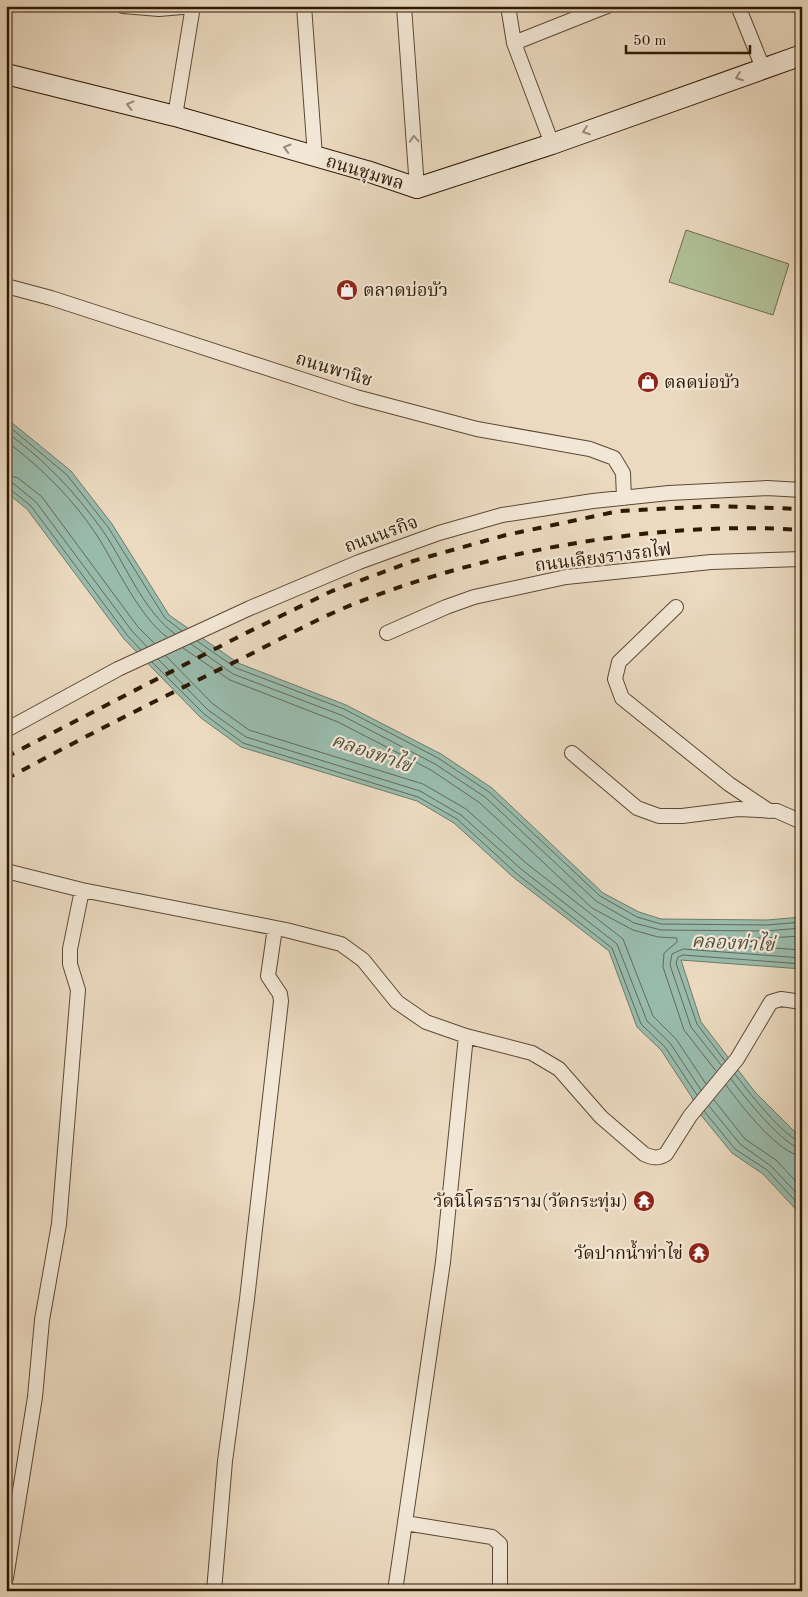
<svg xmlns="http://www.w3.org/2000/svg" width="808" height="1597" font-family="'Old Standard TT','Noto Serif Thai',serif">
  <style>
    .green { fill: #b1c197; stroke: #6f6c4d }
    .water { fill: #99bbac; stroke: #6e7a68 }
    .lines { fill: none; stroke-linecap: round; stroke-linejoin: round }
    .shore { stroke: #636a58; stroke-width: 1 }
    .street-casing { stroke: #5c4832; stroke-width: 16 }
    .secondary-casing { stroke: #2d1803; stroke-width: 22 }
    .street { stroke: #f2e7d6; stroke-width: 14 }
    .secondary { stroke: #f2e7d6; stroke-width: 20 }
    .rail { stroke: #2d1803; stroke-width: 4; stroke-dasharray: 9 9; stroke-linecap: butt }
    .oneway { stroke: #998a77 }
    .labels { text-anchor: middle; stroke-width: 4.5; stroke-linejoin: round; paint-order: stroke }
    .street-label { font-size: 18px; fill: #2d1803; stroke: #f2e7d6 }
    .poi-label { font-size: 18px; fill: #2d1803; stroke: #f2e7d6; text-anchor: start }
    .water-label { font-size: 19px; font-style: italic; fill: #53513e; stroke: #f2e7d6 }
  </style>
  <rect width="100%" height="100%" fill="#ebdac0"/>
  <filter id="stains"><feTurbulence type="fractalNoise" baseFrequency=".004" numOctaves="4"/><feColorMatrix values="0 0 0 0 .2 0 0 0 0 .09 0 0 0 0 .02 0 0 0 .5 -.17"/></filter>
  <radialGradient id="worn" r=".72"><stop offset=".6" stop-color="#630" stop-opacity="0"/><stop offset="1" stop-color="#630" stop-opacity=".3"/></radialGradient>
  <path class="green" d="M686 230 789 264 773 315 669 282Z"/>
  <path class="water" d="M6 418 71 471 112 524 169 615 238 663 346 705 441 754 492 788 603 893 639 912 661 919 767 920 802 917V969L681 960 701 1022 755 1092 802 1139V1216L763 1174 732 1153 700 1114 691 1096 661 1050 637 1027 609 951 513 877 454 823 417 801 241 747 201 718 124 639 27 509 6 492Z"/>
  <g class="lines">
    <path class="shore" d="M6 424 67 475 108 527 165 618 182 631
      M6 432C44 459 76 493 103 531 125 563 143 611 175 634
      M6 441C42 468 74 500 98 537 116 566 141 619 167 637
      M6 475 18 478 42 497 138 627 154 643
      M6 482 14 484 36 502 132 631 147 647
      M6 488 11 490 31 506 127 635 141 650
      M197 641 236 668 344 709 438 758 489 792 600 896 637 917 661 924 767 925 802 922
      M191 644 233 674 341 715 435 764 485 797 596 901 634 923 661 930 766 931 802 928
      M183 648 230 680 338 722 431 770 480 803 592 908 633 930 658 937 677 938V942L664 953 663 967 684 1030 716 1071
      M166 656 213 704 249 730 423 784 466 809 526 863 623 939 653 1016 676 1039 706 1084
      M158 659 208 710 246 737 420 791 461 815 521 869 617 944 647 1021 670 1043 701 1090
      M152 662 204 714 243 743 418 797 457 819 517 874 612 948 641 1024 665 1047 697 1095
      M802 936 767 938H702L700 940 702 943 802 950
      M725 1061 697 1024 676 963 678 957 683 955 802 964
      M721 1065 691 1027 670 965 672 954 683 949 802 958
      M735 1074C745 1088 787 1141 802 1142
      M731 1079C742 1094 785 1148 802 1149
      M726 1085C739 1103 779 1155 802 1156
      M714 1100 745 1139 776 1160 802 1188
      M709 1106 740 1144 771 1166 802 1199
      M704 1111 735 1149 767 1170 802 1208"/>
    <g class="street-casing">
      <path id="street" d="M123 6 159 9 193 6
        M304 6 315 156
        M404 6 417 188
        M508 6 514 43 552 144
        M738 6 763 68
        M514 43 607 6
        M175 116 193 6
        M6 286 51 298 356 397 477 429 590 449 614 458 623 473 624 498
        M676 607 619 662 615 679 622 698 729 784 769 811
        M387 633 446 607 474 597 566 577 711 562 802 559
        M6 730 118 669 250 608 359 562 439 533 502 515 593 501 669 493 767 488 802 490
        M572 753 637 808 659 816H682L738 809 777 811 802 822
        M6 871 82 890 286 930 341 944 363 960 397 1002 426 1022 466 1036 532 1053 559 1069 601 1117 644 1154C653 1158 658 1159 666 1154L690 1116 737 1059 771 1002 781 999 802 1002
        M405 1523 492 1537 500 1544V1591
        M6 1578 35 1397 42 1320 59 1224 78 990 70 964V949L82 890
        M214 1591 225 1461 247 1299 281 1001 280 994 268 976 275 928
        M395 1591 443 1262 466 1036"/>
    </g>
    <g class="secondary-casing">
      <path id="secondary" d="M6 74 175 116 367 171 417 188 552 144 802 55"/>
    </g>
    <use href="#street" class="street"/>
    <use href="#secondary" class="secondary"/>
    <path class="rail" d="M6 757 244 634 332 591 413 561 506 535 619 511 715 506 802 509
      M6 779C84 737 162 697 241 659 275 642 309 623 344 608 479 552 656 520 802 530"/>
  </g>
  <defs><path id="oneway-chevron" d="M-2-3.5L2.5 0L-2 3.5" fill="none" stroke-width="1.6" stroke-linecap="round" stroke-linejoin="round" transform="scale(1.25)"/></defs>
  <g class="oneway">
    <use href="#oneway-chevron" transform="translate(739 77) rotate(160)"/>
    <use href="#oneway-chevron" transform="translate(130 105) rotate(-166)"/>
    <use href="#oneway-chevron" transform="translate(586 131) rotate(160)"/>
    <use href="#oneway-chevron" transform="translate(414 139) rotate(-94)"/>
    <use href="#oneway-chevron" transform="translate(287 148) rotate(-164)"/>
  </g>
  <defs>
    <g id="shop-disc" transform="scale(1.125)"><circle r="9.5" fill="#8f2418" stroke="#f2e7d6"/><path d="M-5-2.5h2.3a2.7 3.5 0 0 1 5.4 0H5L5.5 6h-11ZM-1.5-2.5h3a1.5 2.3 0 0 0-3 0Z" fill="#fff"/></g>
    <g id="temple-disc" transform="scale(1.125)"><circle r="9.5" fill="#8f2418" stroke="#f2e7d6"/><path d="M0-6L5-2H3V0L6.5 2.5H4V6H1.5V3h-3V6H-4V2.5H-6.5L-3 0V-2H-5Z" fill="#fff"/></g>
  </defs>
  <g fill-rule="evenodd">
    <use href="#shop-disc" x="347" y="290"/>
    <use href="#shop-disc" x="648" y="382"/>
    <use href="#temple-disc" x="644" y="1201"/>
    <use href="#temple-disc" x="699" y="1253"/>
  </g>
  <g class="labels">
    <g class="street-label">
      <text transform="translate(365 172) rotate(17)" y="6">ถนนชุมพล</text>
      <text transform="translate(334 369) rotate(17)" y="6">ถนนพานิช</text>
      <text transform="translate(381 534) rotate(-20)" y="6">ถนนนรกิจ</text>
      <text transform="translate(603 557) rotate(-7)" y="6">ถนนเลียงรางรถไฟ</text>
    </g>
    <g class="poi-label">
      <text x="363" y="296">ตลาดบ่อบัว</text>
      <text x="664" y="388">ตลดบ่อบัว</text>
      <text x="628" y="1207" text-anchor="end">วัดนิโครธาราม(วัดกระทุ่ม)</text>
      <text x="683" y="1259" text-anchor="end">วัดปากน้ำท่าไข่</text>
    </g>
    <g class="water-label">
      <text transform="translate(372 752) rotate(19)" y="7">คลองท่าไข่</text>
      <text transform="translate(733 942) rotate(3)" y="7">คลองท่าไข่</text>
    </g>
  </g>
  <rect width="808" height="1597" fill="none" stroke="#ebdac0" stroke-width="25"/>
  <rect x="8" y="8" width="793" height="1582" fill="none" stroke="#2d1803" stroke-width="2.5"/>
  <rect x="12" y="12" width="783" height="1572" fill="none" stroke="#2d1803"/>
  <path d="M626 45v8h124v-8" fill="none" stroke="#2d1803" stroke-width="2.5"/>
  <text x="633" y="45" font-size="15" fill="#2d1803" stroke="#f2e7d6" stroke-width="4" paint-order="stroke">50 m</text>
  <rect width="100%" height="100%" filter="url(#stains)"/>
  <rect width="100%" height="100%" fill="url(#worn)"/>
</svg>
